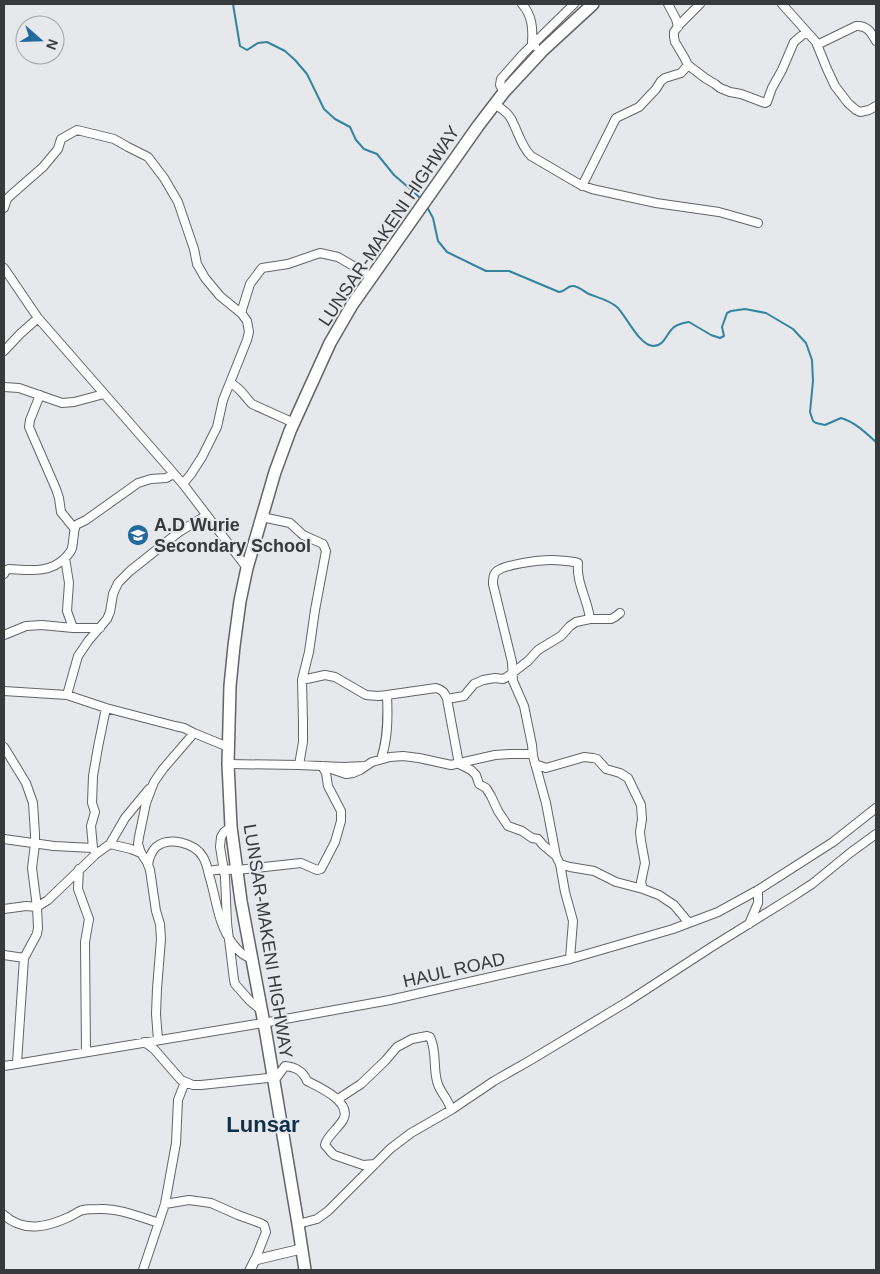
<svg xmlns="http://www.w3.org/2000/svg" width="880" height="1274" font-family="Helvetica,sans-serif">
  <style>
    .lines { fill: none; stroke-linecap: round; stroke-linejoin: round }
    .stream { stroke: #32849f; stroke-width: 2 }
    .minor-casing { stroke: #626467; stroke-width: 10 }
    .tertiary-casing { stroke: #626467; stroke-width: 11 }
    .primary-casing { stroke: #626467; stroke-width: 14 }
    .minor { stroke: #fff; stroke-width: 8 }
    .tertiary { stroke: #fff; stroke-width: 9 }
    .primary { stroke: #fff; stroke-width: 11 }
    .labels { text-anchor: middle; stroke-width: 4; stroke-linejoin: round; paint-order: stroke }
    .street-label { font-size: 18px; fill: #38393a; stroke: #e6e8ec }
    .poi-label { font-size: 18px; font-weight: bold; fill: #38393a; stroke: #e6e8ec; text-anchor: start }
    .district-label { font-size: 22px; font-weight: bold; fill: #0e3049; stroke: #e6e8ec }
  </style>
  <rect width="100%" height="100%" fill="#e6e8ec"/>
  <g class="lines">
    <path class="stream" d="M233 4 240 46 247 50 258 43 267 42 285 51 295 60 307 74 324 109 335 119 350 127 356 140 364 149 377 154 394 175 415 193 421 199
      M427 207 433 218 438 241 447 252 486 271H509L559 292C565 292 567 286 572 286 578 285 584 292 589 294 599 298 609 300 617 307 627 317 639 345 653 346 664 346 666 335 672 329 676 324 683 323 689 322L711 335 720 338 724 336 722 327 727 313 731 311 745 309 766 313 793 329 806 343 812 360 813 381 810 412 813 421 816 423 825 425 841 418C855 422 866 433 876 442"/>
    <g class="minor-casing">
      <path id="minor" d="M522 4C532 15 533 28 532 42L535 46
        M668 4 676 19 678 27
        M700 4 679 25 674 32V37L675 42 684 57 688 65 705 78 715 84 720 88 730 92 741 94 765 103 767 102 772 88 782 70 794 42 806 32
        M782 4 816 42 827 69 835 86 848 103 856 110 860 112 869 110 876 106
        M817 45 856 26C867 25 871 32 876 41
        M504 92 500 85 501 79 523 54 574 4
        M495 104C500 108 507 112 510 117 518 130 520 145 531 156L579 184 592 189 656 203 719 212 758 223
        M582 186 616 118 639 107 656 89 661 81 665 78 681 73 688 65
        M4 208 7 199 11 195 43 167 58 149 61 139 77 130 114 139 128 147 148 157 164 178 178 202 194 249 197 264 205 278 220 296 242 314 247 321 249 332 247 340 223 400 217 427 202 457 191 474 183 484
        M4 268 38 318 183 484 247 568
        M241 313 250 284 262 268 288 264 320 253 338 257 372 277
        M4 351 20 334 38 318
        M230 383C241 388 244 396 252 404L294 423
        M4 387 19 388 62 403 74 402 104 394
        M40 395 30 420 29 427 56 489 59 498 61 512 74 528
        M65 558 69 583 67 611 73 628
        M4 574 6 570 9 569C29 570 49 574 65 558 68 555 71 552 72 548 74 540 73 532 76 525L86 520 138 483 151 479 166 478 174 474
        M4 635 26 626 42 625 73 628H100
        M302 680 325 675 335 677 366 695 378 696 387 695C388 717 388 739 381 759
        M4 691 67 695 106 708 175 726 184 728 194 733
        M67 695 78 656 89 640 107 619 110 612 113 594 118 583 130 571 179 532 207 515
        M387 695 436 688C443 690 445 693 447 699L459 764 471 770 476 775 479 784 486 788 491 796 498 811 508 826 522 831 532 838 538 839 543 845 556 856
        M447 699 464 696 474 684 483 680 495 678 503 679 507 677 528 661 538 650 561 636 570 626 576 622 590 619H611L615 617 620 613
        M4 747 26 783 33 803 35 834V844L32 868 37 907 38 928 37 934 24 958 17 1063
        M228 764 299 765 303 742V722L302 680 309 652 315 610 326 551 323 544 303 535 290 523 262 517
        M535 764 546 768 584 757 593 758 597 759 606 769 620 773 628 778 641 805 642 819 640 832 641 841 645 863 641 882 643 889
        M299 765 343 767 365 766
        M322 766 346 774 353 773 360 770 372 762 390 757 403 756 419 758 451 765 495 755 510 754H533
        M231 827 224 832 221 837 220 847 225 877 227 923 234 980 235 984 250 1001 261 1010
        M4 839 54 846 93 848
        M110 844 131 849 141 853
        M96 854 93 848 91 826 95 812 92 803 93 776 98 747 106 708
        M560 864 570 867 594 871 616 882 643 889 659 895 674 905 689 923
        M148 865C149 858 151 852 156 847 169 836 195 843 203 857 206 862 208 870 209 875 217 900 217 923 233 944 238 951 243 956 251 958
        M79 869 78 889 89 919 85 942 86 1052
        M208 871 223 869 237 870 301 863 317 870 321 869 335 842 341 821V811L328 786 326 773 322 766
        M4 909 26 906 37 907 48 900 96 854 110 844 125 818 149 789
        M749 924 758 903V890
        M4 955 24 958
        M570 959 573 921 565 892 560 864 556 856 546 803 533 756 532 745 524 706 513 681 512 662 493 584C493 581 493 576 495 573 502 564 541 560 552 560 560 560 567 561 575 562L578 563C576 583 588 600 590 619
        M158 1040 156 1014 157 989 161 939 160 924 156 911 150 870 147 862 141 853 138 844 139 837 146 803 154 782 163 769 194 733 228 747
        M144 1042 154 1049 181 1080 193 1085H201L277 1077 285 1066C296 1067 303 1071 307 1081 319 1087 353 1102 343 1120 338 1128 330 1134 326 1142L325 1145 331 1152 334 1155 363 1165 375 1164
        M4 1066 263 1023 390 1000 570 959 673 929 718 912 758 890 833 842 876 808
        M338 1099 361 1084 385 1061 397 1047 412 1039 427 1036 430 1037C437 1051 433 1067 437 1081 439 1092 449 1099 451 1110
        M165 1204 189 1200 211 1203 238 1215 260 1223 264 1225 266 1232 255 1260
        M4 1215C24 1233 47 1227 69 1217 74 1215 78 1211 83 1210 88 1209 94 1209 99 1209 119 1208 140 1217 159 1223
        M298 1224 317 1219 328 1211 390 1149 411 1133 451 1110 494 1081 529 1061 627 1002 710 948 792 897 812 884 850 853 876 834
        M143 1270 165 1204 176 1143 178 1100 185 1082"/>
    </g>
    <g class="tertiary-casing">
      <path id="tertiary" d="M250 1270 255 1260 301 1249"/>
    </g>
    <g class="primary-casing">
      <path id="primary" d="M305 1270 298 1224 266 1034 241 901 231 827 228 764 230 686 234 646 240 601 247 568 275 472 290 431 330 343 352 305 478 126 504 92 543 50 593 4"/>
    </g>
    <use href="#minor" class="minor"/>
    <use href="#tertiary" class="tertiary"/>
    <use href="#primary" class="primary"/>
  </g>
  <defs>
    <g id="school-disc" transform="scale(1.125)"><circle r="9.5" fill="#22699d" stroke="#e6e8ec"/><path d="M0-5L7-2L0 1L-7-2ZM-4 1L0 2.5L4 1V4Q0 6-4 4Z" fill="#fff"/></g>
  </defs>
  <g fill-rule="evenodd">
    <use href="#school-disc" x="138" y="535"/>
  </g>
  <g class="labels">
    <g class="street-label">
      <text transform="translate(389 226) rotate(-56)" y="6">LUNSAR-MAKENI HIGHWAY</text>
      <text transform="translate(268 941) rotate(81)" y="6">LUNSAR-MAKENI HIGHWAY</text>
      <text transform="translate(454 970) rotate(-13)" y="6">HAUL ROAD</text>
    </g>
    <g class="poi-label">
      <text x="154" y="531">A.D Wurie<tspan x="154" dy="21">Secondary School</tspan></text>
    </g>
    <g class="district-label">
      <text x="263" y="1132">Lunsar</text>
    </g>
  </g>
  <rect width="880" height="1274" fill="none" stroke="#38393a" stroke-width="10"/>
  <g transform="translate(40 40) rotate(110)"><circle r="24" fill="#e6e8ec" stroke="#a0a2a5"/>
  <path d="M0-4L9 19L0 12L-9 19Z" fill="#22699d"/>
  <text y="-8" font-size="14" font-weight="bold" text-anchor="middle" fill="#38393a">N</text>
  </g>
</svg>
